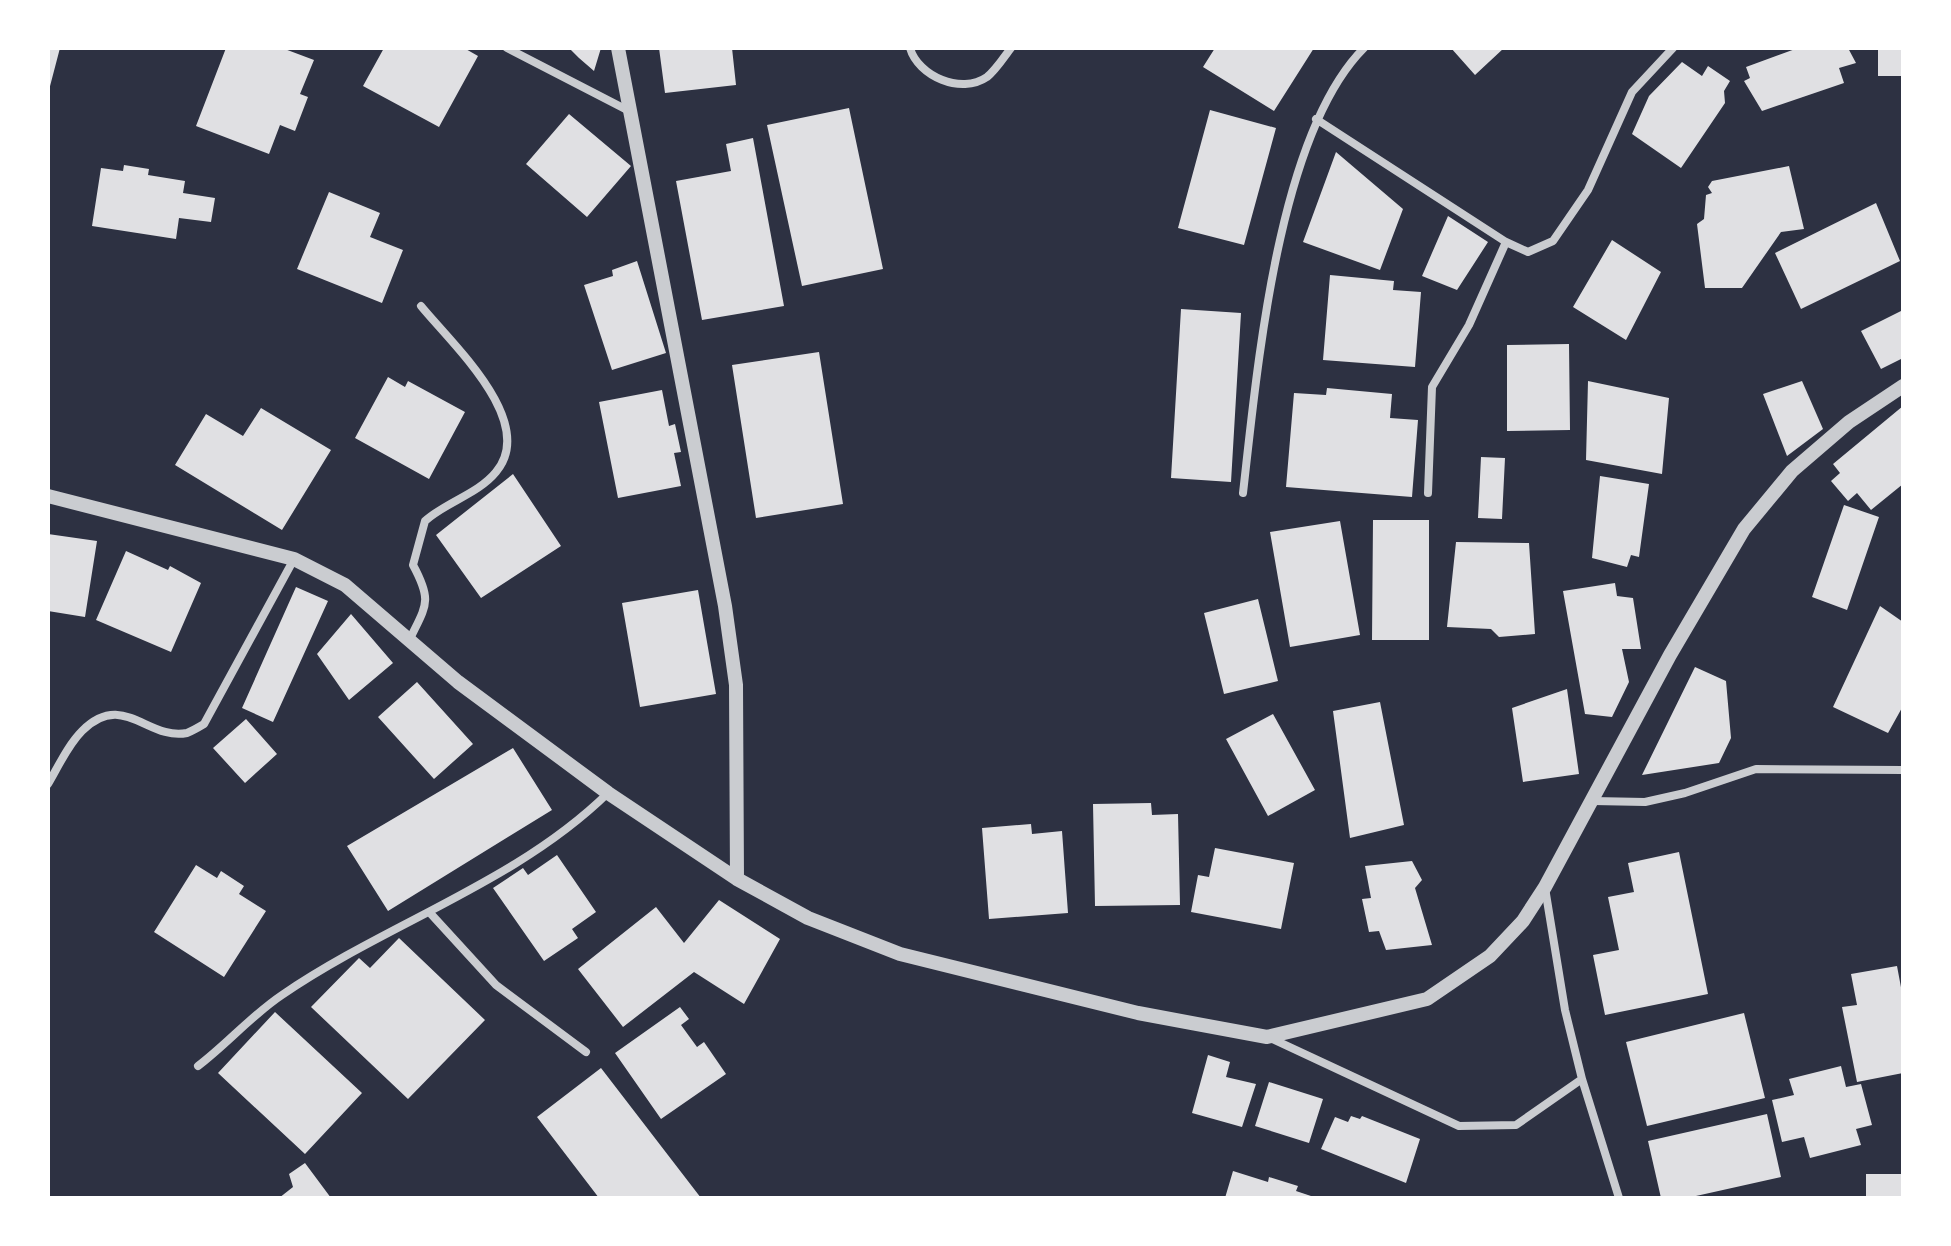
<svg xmlns="http://www.w3.org/2000/svg" width="1951" height="1246" font-family="'Times New Roman',serif">
  <style>
    .building { fill: #e0e0e3 }
    .lines { fill: none; stroke-linecap: round; stroke-linejoin: round }
    .minor { stroke: #caccd0; stroke-width: 8 }
    .tertiary { stroke: #caccd0; stroke-width: 14 }
  </style>
  <rect width="100%" height="100%" fill="#2d3142"/>
  <path class="building" d="M48 48H60L49 90H48Z
    M226 48H282L314 60 300 94 308 97 295 131 280 125 269 154 196 126Z
    M384 48H464L478 56 439 127 363 86Z
    M569 48H601L594 71 579 58Z
    M659 48H732L736 85 665 93Z
    M1215 48H1314L1274 111 1203 67Z
    M1451 48H1504L1475 75Z
    M1798 48H1848L1856 63 1839 68 1844 83 1762 111 1744 81 1750 78 1746 67Z
    M1878 48H1903V76H1878Z
    M1682 62 1702 76 1708 66 1730 81 1724 91 1725 103 1681 168 1632 134 1649 96Z
    M849 108 883 269 802 286 767 125Z
    M1210 110 1276 128 1244 245 1178 228Z
    M569 114 631 166 587 217 526 164Z
    M753 138 784 306 702 320 676 181 731 171 726 144Z
    M1336 152 1403 209 1380 270 1303 242Z
    M124 165 149 169 148 175 185 181 183 193 215 198 211 222 179 218 176 239 92 226 101 168 123 171Z
    M1789 166 1804 229 1781 232 1742 288H1705L1697 224 1704 219 1706 195 1712 193 1708 187 1712 181Z
    M329 192 380 213 370 237 403 250 382 303 297 269Z
    M1876 203 1900 261 1801 309 1775 253Z
    M1448 216 1488 242 1457 290 1422 276Z
    M1612 240 1661 272 1626 340 1573 307Z
    M637 261 666 353 612 370 584 285 613 276 612 270Z
    M1330 275 1394 281 1393 290 1421 292 1415 367 1323 360Z
    M1181 309 1241 313 1231 482 1171 478Z
    M1903 310V358L1881 369 1861 331Z
    M1569 344 1570 430 1507 431V345Z
    M819 352 843 504 756 518 732 365Z
    M388 377 405 387 408 381 465 412 429 479 355 438Z
    M1588 381 1669 398 1662 474 1586 460Z
    M1802 381 1823 429 1787 456 1763 394Z
    M1327 388 1392 394 1390 418 1418 420 1412 497 1286 487 1294 393 1326 395Z
    M662 390 669 426 675 424 681 452 674 453 681 486 618 498 599 402Z
    M1903 406V484L1871 510 1857 493 1848 501 1831 481 1840 473 1833 464Z
    M261 408 331 450 282 530 175 465 206 414 243 436Z
    M1481 457 1505 458 1502 519 1478 518Z
    M513 474 561 546 481 598 436 535Z
    M1600 476 1649 484 1639 557 1631 555 1627 567 1592 558Z
    M1844 505 1879 517 1847 610 1812 597Z
    M1373 520H1429V640H1372Z
    M1340 521 1360 635 1290 647 1270 532Z
    M48 534 97 541 85 617 48 611Z
    M1456 542 1529 543 1535 634 1499 637 1491 629 1447 627Z
    M126 551 168 570 170 566 201 583 171 652 96 620Z
    M1615 583 1617 596 1633 598 1641 649H1622L1629 682 1612 717 1585 714 1563 591Z
    M296 587 328 601 273 722 242 708Z
    M698 590 716 694 640 707 622 603Z
    M1258 599 1278 681 1224 694 1204 613Z
    M1880 606 1903 622V706L1888 733 1833 707Z
    M351 614 393 663 349 700 317 654Z
    M1695 667 1726 681 1731 738 1719 763 1642 775Z
    M417 682 473 744 434 779 378 717Z
    M1567 689 1579 774 1523 782 1512 708Z
    M1380 702 1404 825 1350 838 1333 711Z
    M1273 714 1315 790 1268 816 1226 739Z
    M246 719 277 754 245 783 213 748Z
    M513 748 552 810 388 911 347 846Z
    M1151 803 1152 815 1178 814 1180 905 1095 906 1093 804Z
    M1031 824 1032 834 1062 831 1068 913 989 919 982 828Z
    M1215 848 1294 863 1281 929 1191 912 1198 875 1209 877Z
    M1679 852 1708 994 1605 1015 1593 955 1619 950 1608 897 1634 892 1628 863Z
    M557 855 596 912 572 929 578 938 544 961 493 888 523 868 528 875Z
    M1412 861 1422 880 1415 888 1432 945 1386 950 1379 931 1369 932 1362 899 1371 898 1365 866Z
    M196 865 217 878 221 871 244 886 239 894 266 911 224 977 154 932Z
    M719 900 780 939 744 1004 694 972 623 1027 578 969 656 907 684 943Z
    M399 938 485 1020 408 1099 311 1007 359 958 370 968Z
    M1897 966 1903 998V1073L1857 1082 1842 1007 1857 1005 1851 974Z
    M680 1007 689 1019 681 1025 697 1047 704 1042 726 1074 661 1119 615 1053Z
    M275 1012 362 1093 305 1154 218 1073Z
    M1744 1013 1765 1098 1647 1126 1626 1042Z
    M1208 1055 1230 1062 1226 1077 1256 1084 1242 1127 1192 1113Z
    M1841 1066 1846 1087 1861 1084 1872 1125 1856 1129 1861 1145 1810 1158 1804 1137 1782 1142 1772 1100 1794 1095 1789 1079Z
    M601 1068 701 1198H599L537 1117Z
    M1269 1082 1323 1099 1309 1143 1255 1126Z
    M1767 1114 1781 1177 1687 1198H1661L1648 1141Z
    M1351 1116 1360 1119 1362 1116 1420 1139 1406 1183 1321 1149 1335 1117 1348 1122Z
    M305 1163 331 1198H279L293 1187 289 1174Z
    M1233 1171 1268 1182 1269 1177 1298 1186 1296 1191 1317 1198H1225Z
    M1866 1174H1903V1198H1866Z"/>
  <g class="lines">
    <path class="minor" d="M507 48 631 112
      M910 48C918 76 961 95 987 77 996 70 1004 57 1011 48
      M1316 119 1506 242 1528 252 1553 241 1588 190 1632 92 1673 48
      M1243 493C1257 372 1277 135 1364 48
      M1428 493 1432 387 1469 325 1506 242
      M409 641C426 605 433 602 413 565L425 521C446 502 478 494 496 472 538 422 452 344 421 306
      M48 784C58 767 68 745 82 731 123 690 148 741 187 733 192 731 199 727 204 724L294 559
      M1593 801 1645 802 1685 793 1756 769 1903 770
      M431 914 496 985 586 1052
      M1268 1037 1459 1126 1516 1125 1582 1079 1565 1010 1545 888
      M198 1066C227 1044 252 1015 282 995 387 923 516 883 608 793
      M1582 1079 1619 1198"/>
    <path class="tertiary" d="M618 48 725 606 736 685 737 879 808 918 900 954 1138 1013 1267 1037 1427 999 1490 956 1523 921 1545 887 1670 655 1744 529 1792 471 1849 422 1903 386
      M48 496 294 559 345 585 458 682 608 793 737 879"/>
  </g>
  <rect width="1951" height="1246" fill="none" stroke="#ffffff" stroke-width="100"/>
</svg>
